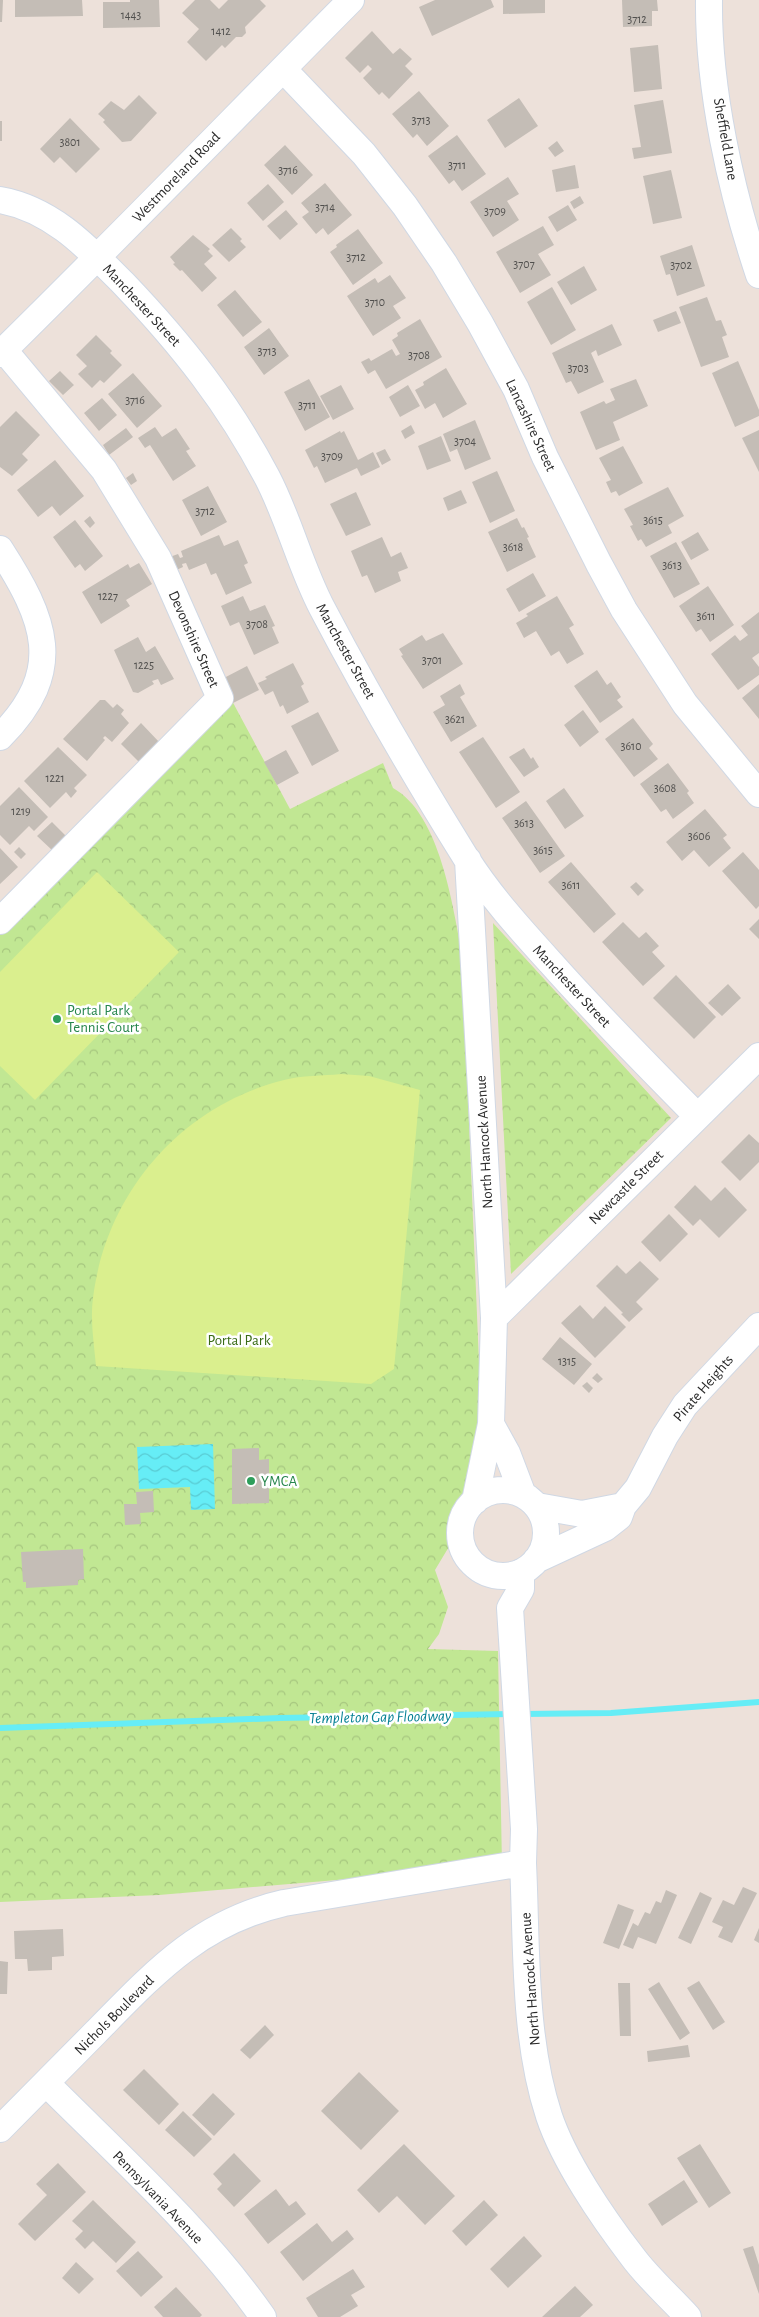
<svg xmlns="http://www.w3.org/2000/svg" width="759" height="2317" font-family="'Alegreya Sans',sans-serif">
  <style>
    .park { fill: url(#park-crowns) }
    .pitch { fill: #daef8e }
    .water { fill: url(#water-waves) }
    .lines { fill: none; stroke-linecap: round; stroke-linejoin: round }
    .stream { stroke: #66edf6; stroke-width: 6 }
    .building { fill: #c4bdb6 }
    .minor-casing { stroke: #d0d8e4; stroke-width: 28 }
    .minor { stroke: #fff; stroke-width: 26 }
    .leisure-dot { fill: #2e9e5b; stroke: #fff; stroke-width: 2 }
    .labels { text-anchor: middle; stroke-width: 5; stroke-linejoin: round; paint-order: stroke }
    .number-label { font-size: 12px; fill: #504f4d }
    .street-label { font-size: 15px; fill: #2a2a2a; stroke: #fff }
    .leisure-label { font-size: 15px; fill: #27864d; stroke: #fff; text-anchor: start }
    .park-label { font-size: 15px; fill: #396b15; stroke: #fff }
    .water-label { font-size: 16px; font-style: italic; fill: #068194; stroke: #fff }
  </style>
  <defs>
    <pattern id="park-crowns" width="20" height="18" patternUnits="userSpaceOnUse" patternTransform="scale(1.25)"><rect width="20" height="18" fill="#c1e793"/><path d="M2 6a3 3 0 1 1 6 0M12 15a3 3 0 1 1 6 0" fill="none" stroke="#a6c67f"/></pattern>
    <pattern id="water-waves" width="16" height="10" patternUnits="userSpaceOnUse" patternTransform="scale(1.25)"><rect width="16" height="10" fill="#66edf6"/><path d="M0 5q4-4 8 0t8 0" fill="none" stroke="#59cbd3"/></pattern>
  </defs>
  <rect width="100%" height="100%" fill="#ede1da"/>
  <path class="park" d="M231 699 290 809 383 763 393 788C440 814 453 906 462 955L480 1387 478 1436 465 1496 455 1511 450 1545 435 1570 448 1607 439 1634 428 1649 498 1651 502 1866 159 1895 0 1902V933Z
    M493 923 671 1118 511 1274Z"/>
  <path class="pitch" d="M97 872 179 952 35 1100 0 1066V972Z
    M341 1074 369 1076 420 1090 394 1369 371 1384 96 1366C94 1344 90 1320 93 1298 106 1193 181 1106 284 1080 302 1075 323 1076 341 1074Z"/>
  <path class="water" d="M213 1444 215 1509 191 1510 190 1487 139 1489 137 1447Z"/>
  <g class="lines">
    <path class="stream" d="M523 1714 611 1713 759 1702
      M0 1728 280 1718 511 1714"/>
  </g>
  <path class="building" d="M0 0H3L2 22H0Z
    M15 0H82L83 16 15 17Z
    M130 0H159L160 27 103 28V2H130Z
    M195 0H210L219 9 228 0H260L266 6 245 27 246 33 242 37H236L225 48 222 45 206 61 187 42 199 29 182 13Z
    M435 0H491L494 7 432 36 419 7Z
    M503 0H545V13L503 14Z
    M622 0H657L658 11H652V26L623 27Z
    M372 31 393 54 400 48 412 59 405 66 413 74 389 99 382 92 379 95 363 78 372 69 368 65 360 73 345 58Z
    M658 45 662 89 634 92 630 48Z
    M419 91 449 126 427 146 417 134 413 138 392 114Z
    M139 95 157 113 131 141 122 142 103 122 105 120 98 114 111 101 124 110Z
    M519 98 538 126 505 148 487 120Z
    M663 100 672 153 634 159 632 148 641 147 634 105Z
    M70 118 100 149 76 173 60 157 54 163 40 149Z
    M0 121H2V141H0Z
    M457 135 486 174 462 191 454 180 449 184 428 156Z
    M557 141 564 151 555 157 548 148Z
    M285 145 313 175 292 195 264 165Z
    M575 165 579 188 556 192 552 170Z
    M671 170 682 218 653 224 643 176Z
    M508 177 519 194 507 201 519 220 493 237 470 202Z
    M325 183 352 215 328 235 323 228 316 234 302 217 309 212 301 203Z
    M268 184 284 202 263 221 247 203Z
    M580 196 584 203 574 209 570 202Z
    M568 205 577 220 557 232 548 217Z
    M286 210 298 224 280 240 267 226Z
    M543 226 554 245 538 254 551 275 520 293 496 252Z
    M231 228 242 239 240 241 246 247 229 262 212 245Z
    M358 229 383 263 353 285 330 252 337 247 336 245Z
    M193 235 210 249 208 251 213 256 204 264 217 278 202 292 182 270 180 271 173 264 175 263 170 257Z
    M692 245 705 286 677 296 670 274 666 275 660 256Z
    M584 266 597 290 571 305 557 282Z
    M390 275 406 298 393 306 401 318 373 336 347 296 375 278 378 283Z
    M552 287 576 330 551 345 527 302Z
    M235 290 262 322 243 337 217 305Z
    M707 297 716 321 721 320 727 335 722 337 729 357 701 367 679 307Z
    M676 311 681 323 658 332 653 320Z
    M420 319 442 357 386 389 375 370 368 374 361 362 369 358 371 361 392 349 396 356 400 354 392 340 398 336 397 333Z
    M612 324 622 345 598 356 596 350 591 353 604 382 578 394 571 381 566 383 552 353Z
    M269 328 289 356 264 375 244 347Z
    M96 335 112 351 110 353 122 365 104 383 100 380 92 388 78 374 87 366 76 355Z
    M738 361 759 410V416L735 427 712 373Z
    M446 368 467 404 443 418 435 403 425 409 415 390 424 385 423 382Z
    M60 371 74 385 63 395 49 381Z
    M133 373 162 406 137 428 108 394Z
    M309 379 330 417 305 431 284 392Z
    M636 379 648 406 613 422 620 440 596 450 580 412 604 401 606 404 615 400 610 389Z
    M341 385 354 409 333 420 320 396Z
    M408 385 420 406 400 417 389 397Z
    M102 398 117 415 99 431 84 413Z
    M16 411 40 435 22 454 28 460 12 476 0 467V427Z
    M475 420 491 459 465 470 457 449 450 452 443 434Z
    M411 425 415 433 405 439 401 431Z
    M155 427 162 437 176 428 190 449 186 451 196 466 173 481 150 445 145 448 138 438Z
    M126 428 133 437 109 455 103 445Z
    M759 430V472L742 438Z
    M340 431 341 433 344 431 358 460 373 452 380 467 361 476 357 468 325 483 317 466 314 468 305 450Z
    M441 436 451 461 427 470 418 446Z
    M623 446 643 483 619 496 616 491 611 493 606 482 611 480 599 458Z
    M385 449 391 460 382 465 376 453Z
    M55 460 84 496 60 516 52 506 38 517 17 490Z
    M497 471 515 511 490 523 472 482Z
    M133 473 137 481 131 485 126 478Z
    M208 486 227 522 201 536 182 500Z
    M668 487 684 516 668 525 672 533 646 547 641 539 638 541 630 526 633 525 624 509Z
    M461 490 467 503 448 511 443 498Z
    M356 492 371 525 346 536 330 504Z
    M90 516 95 523 90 528 84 521Z
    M517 518 522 528 524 527 529 537 527 538 536 557 507 572 488 532Z
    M75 520 103 556 85 571 80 564 75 568 53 537Z
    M698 532 709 550 691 560 681 542Z
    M219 535 224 546 238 540 248 563 244 565 252 583 226 595 216 573 211 575 206 563 189 570 186 563 182 564 183 567 172 572 167 558 178 554 180 558 183 557 181 551Z
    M382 537 391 557 401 552 408 568 398 572 401 581 375 593 367 575 362 577 351 551Z
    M676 542 700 584 674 598 650 556Z
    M139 563 152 584 126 600 130 606 101 624 82 592 128 564 130 568Z
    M533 573 546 596 519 612 506 589Z
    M708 586 734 625 710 642 701 629 696 632 679 606Z
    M243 596 250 611 265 605 275 626 272 627 279 643 254 655 239 622 230 626 221 606Z
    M557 596 574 625 569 628 584 654 567 664 559 651 551 656 536 631 524 638 516 623 528 616 526 614Z
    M759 612V653L752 658 759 667V675L738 690 711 654 735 635 740 641 748 635 741 626Z
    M443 633 463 664 423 689 401 656 403 655 399 649 422 635 426 641Z
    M138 637 146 652 155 646 174 679 161 685 158 679 152 681 154 684 138 693 133 692 114 650Z
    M293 663 304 684 301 686 309 702 287 714 283 705 280 707 273 691 265 695 258 683 267 679 265 677Z
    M247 666 259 690 233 703 222 679Z
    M597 670 607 685 611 682 621 697 617 700 623 707 600 723 574 686Z
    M460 684 465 694 460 697 477 726 451 742 433 712 445 705 440 696Z
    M759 684V719L742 698Z
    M100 700H105L113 708 117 704 124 710 121 714 129 723 112 742 105 736 103 738 105 740 87 761 63 739Z
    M583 710 599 732 580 747 564 725Z
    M318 712 339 751 312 766 291 726Z
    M633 718 653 744 649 748 658 759 634 777 605 739Z
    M141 723 160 743 140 763 121 744Z
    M483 737 520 792 496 808 459 752Z
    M58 747 87 775 74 788 77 791 71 798 66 792 50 808 24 781Z
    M524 748 531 759 533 757 539 767 524 777 509 757Z
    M286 750 299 773 277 785 264 762Z
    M668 763 689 791 687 793 694 803 673 819 666 809 661 812 640 784Z
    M19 787 48 817 34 831 29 826 10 845 0 835V806Z
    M564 788 584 816 565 829 546 801Z
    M526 801 565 856 540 873 502 818Z
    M705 809 727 835 723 838 731 848 709 867 694 850 682 861 666 842Z
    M52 822 67 837 53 851 37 836Z
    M19 847 26 854 21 859 14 852Z
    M0 848 18 867 0 884Z
    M743 852 759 870V906L756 909 722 871Z
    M571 862 616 914 594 933 548 882Z
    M636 882 644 890 638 896 630 887Z
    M759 919V939L749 929Z
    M623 922 639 938 646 932 659 946 652 952 665 966 643 986 602 942Z
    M676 975 716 1017 694 1039 653 998Z
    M728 984 741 998 722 1016 708 1003Z
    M749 1134 759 1143V1162L740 1181 721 1162Z
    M695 1185 711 1201 725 1187 747 1210 719 1238 700 1219 693 1226 674 1207Z
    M669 1214 688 1234 660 1262 641 1242Z
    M640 1261 659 1279 636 1302 643 1309 629 1322 621 1314 623 1313 596 1286 617 1265 626 1274Z
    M580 1305 593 1319 605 1306 626 1327 595 1358 561 1323Z
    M560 1337 592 1364 574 1385 542 1359Z
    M597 1373 603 1379 598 1383 592 1378Z
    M587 1382 593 1388 589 1393 582 1386Z
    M259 1448V1460L269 1459V1503L232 1504V1449Z
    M153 1491 154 1512 140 1513 141 1524 125 1525 124 1504H137L136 1492Z
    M83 1549 84 1579 78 1580V1585L26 1588V1582H23L21 1552Z
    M743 1887 757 1893 732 1943 718 1937 723 1927 712 1922 723 1900 734 1905Z
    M666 1890 677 1895 656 1944 638 1937 633 1949 623 1945 633 1923 638 1926 645 1912 650 1914 656 1901 661 1903Z
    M700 1892 712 1898 691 1944 678 1938Z
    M618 1904 634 1910 619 1949 603 1943Z
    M759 1928V1943L754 1940Z
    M63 1929 64 1956 52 1957V1970L28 1971 27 1959H15L14 1931Z
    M0 1961 8 1962 7 1994H0Z
    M699 1981 725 2022 713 2030 687 1988Z
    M659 1982 690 2033 680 2040 648 1989Z
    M618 1983H630L631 2036H620Z
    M265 2025 274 2035 250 2059 240 2050Z
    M688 2045 690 2057 648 2062 647 2051Z
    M144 2069 179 2104 159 2125 123 2090Z
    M359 2072 399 2111 361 2150 321 2111Z
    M213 2093 235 2114 214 2136 192 2115Z
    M183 2111 212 2139 194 2157 165 2130Z
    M404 2144 455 2196 425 2225 397 2196 379 2213 357 2190Z
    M700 2144 731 2193 709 2208 677 2158Z
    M234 2153 261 2181 234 2207 217 2189 222 2184 213 2174Z
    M58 2163 86 2192 35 2241 18 2224 47 2195 36 2184Z
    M684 2180 698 2202 662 2226 648 2204Z
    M276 2189 289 2206 296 2201 306 2214 268 2244 244 2214Z
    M93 2200 136 2242 116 2263 93 2241 85 2249 75 2239 83 2231 72 2221Z
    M484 2200 498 2215 466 2246 452 2231Z
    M317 2223 332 2242 347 2230 354 2239 303 2281 280 2252Z
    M524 2236 542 2256 508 2288 490 2269Z
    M753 2246 759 2265V2294L743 2249Z
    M138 2251 163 2277 141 2297 116 2271Z
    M76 2262 94 2279 79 2294 62 2278Z
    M353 2269 365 2287 351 2295 358 2306 340 2317H318L306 2298Z
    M575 2286 593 2305 580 2317H542Z
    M176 2287 202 2315 200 2317H163L154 2307Z"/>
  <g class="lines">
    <g class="minor-casing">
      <path id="minor" d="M709 0C708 89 731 192 759 275
        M283 69 364 154 405 206 444 263 480 323 516 389 545 457 599 564 624 610 685 704 759 794
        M0 200C52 209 88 248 124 284 182 345 228 403 267 477 289 519 300 566 322 608 366 692 415 776 466 858 490 896 521 930 551 963 598 1016 648 1066 697 1116
        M0 354C118 238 234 118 351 0
        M0 549C45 619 67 670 0 737
        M468 860 494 1318 491 1424 475 1501
        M0 921 220 698 158 558 104 470 4 350
        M494 1318 759 1056
        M491 1424 507 1453 523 1495
        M460 1533a43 43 0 1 1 86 0a43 43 0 1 1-86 0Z
        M537 1506 582 1514 623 1506
        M536 1560 605 1528 619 1517 623 1506 638 1488 665 1436 685 1405 759 1326
        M521 1572V1589L510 1608 524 1829 523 1863
        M46 2083C121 2158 202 2230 263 2317
        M0 2129C32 2097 64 2064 96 2032 154 1973 200 1922 284 1903L523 1863C527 1946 523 2037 549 2116 564 2161 602 2217 632 2256 648 2278 670 2297 688 2317"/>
    </g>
    <use href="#minor" class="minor"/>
  </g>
  <g class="leisure-dot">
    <circle cx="57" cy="1019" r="5"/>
    <circle cx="251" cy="1481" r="5"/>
  </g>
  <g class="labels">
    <g class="number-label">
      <text x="131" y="19">1443</text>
      <text x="637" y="23">3712</text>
      <text x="221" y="35">1412</text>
      <text x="421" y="124">3713</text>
      <text x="70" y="146">3801</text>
      <text x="457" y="169">3711</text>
      <text x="288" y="174">3716</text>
      <text x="325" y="211">3714</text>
      <text x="495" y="215">3709</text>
      <text x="356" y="261">3712</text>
      <text x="524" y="268">3707</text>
      <text x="681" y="269">3702</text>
      <text x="375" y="306">3710</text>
      <text x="267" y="355">3713</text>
      <text x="419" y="359">3708</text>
      <text x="578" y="372">3703</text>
      <text x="135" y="404">3716</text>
      <text x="307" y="409">3711</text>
      <text x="465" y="445">3704</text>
      <text x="332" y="460">3709</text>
      <text x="205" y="515">3712</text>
      <text x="653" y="524">3615</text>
      <text x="513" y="551">3618</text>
      <text x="672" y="569">3613</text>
      <text x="108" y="600">1227</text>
      <text x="706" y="620">3611</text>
      <text x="257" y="628">3708</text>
      <text x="432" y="664">3701</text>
      <text x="144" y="669">1225</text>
      <text x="455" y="723">3621</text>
      <text x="631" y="750">3610</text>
      <text x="55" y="782">1221</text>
      <text x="665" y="792">3608</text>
      <text x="21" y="815">1219</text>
      <text x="524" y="827">3613</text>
      <text x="699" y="840">3606</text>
      <text x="543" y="854">3615</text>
      <text x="571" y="889">3611</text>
      <text x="567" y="1365">1315</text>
    </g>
    <g class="street-label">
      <text transform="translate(726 139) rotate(80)" y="5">Sheffield Lane</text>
      <text transform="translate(176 177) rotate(-46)" y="5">Westmoreland Road</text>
      <text transform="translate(142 305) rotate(47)" y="5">Manchester Street</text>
      <text transform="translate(531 425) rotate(65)" y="5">Lancashire Street</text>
      <text transform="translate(194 639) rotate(66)" y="5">Devonshire Street</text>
      <text transform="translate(346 651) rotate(61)" y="5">Manchester Street</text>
      <text transform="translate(572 986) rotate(47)" y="5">Manchester Street</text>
      <text transform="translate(484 1142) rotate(-93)" y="5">North Hancock Avenue</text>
      <text transform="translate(626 1187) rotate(-45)" y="5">Newcastle Street</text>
      <text transform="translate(703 1388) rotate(-49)" y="5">Pirate Heights</text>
      <text transform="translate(530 1979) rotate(-94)" y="5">North Hancock Avenue</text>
      <text transform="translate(114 2015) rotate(-45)" y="5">Nichols Boulevard</text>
      <text transform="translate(158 2197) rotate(46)" y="5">Pennsylvania Avenue</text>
    </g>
    <g class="leisure-label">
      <text x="67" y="1015">Portal Park<tspan x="67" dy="17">Tennis Court</tspan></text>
      <text x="261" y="1486">YMCA</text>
    </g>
    <g class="park-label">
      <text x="239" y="1345">Portal Park</text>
    </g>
    <g class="water-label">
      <text transform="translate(380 1716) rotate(-1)" y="6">Templeton Gap Floodway</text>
    </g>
  </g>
</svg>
